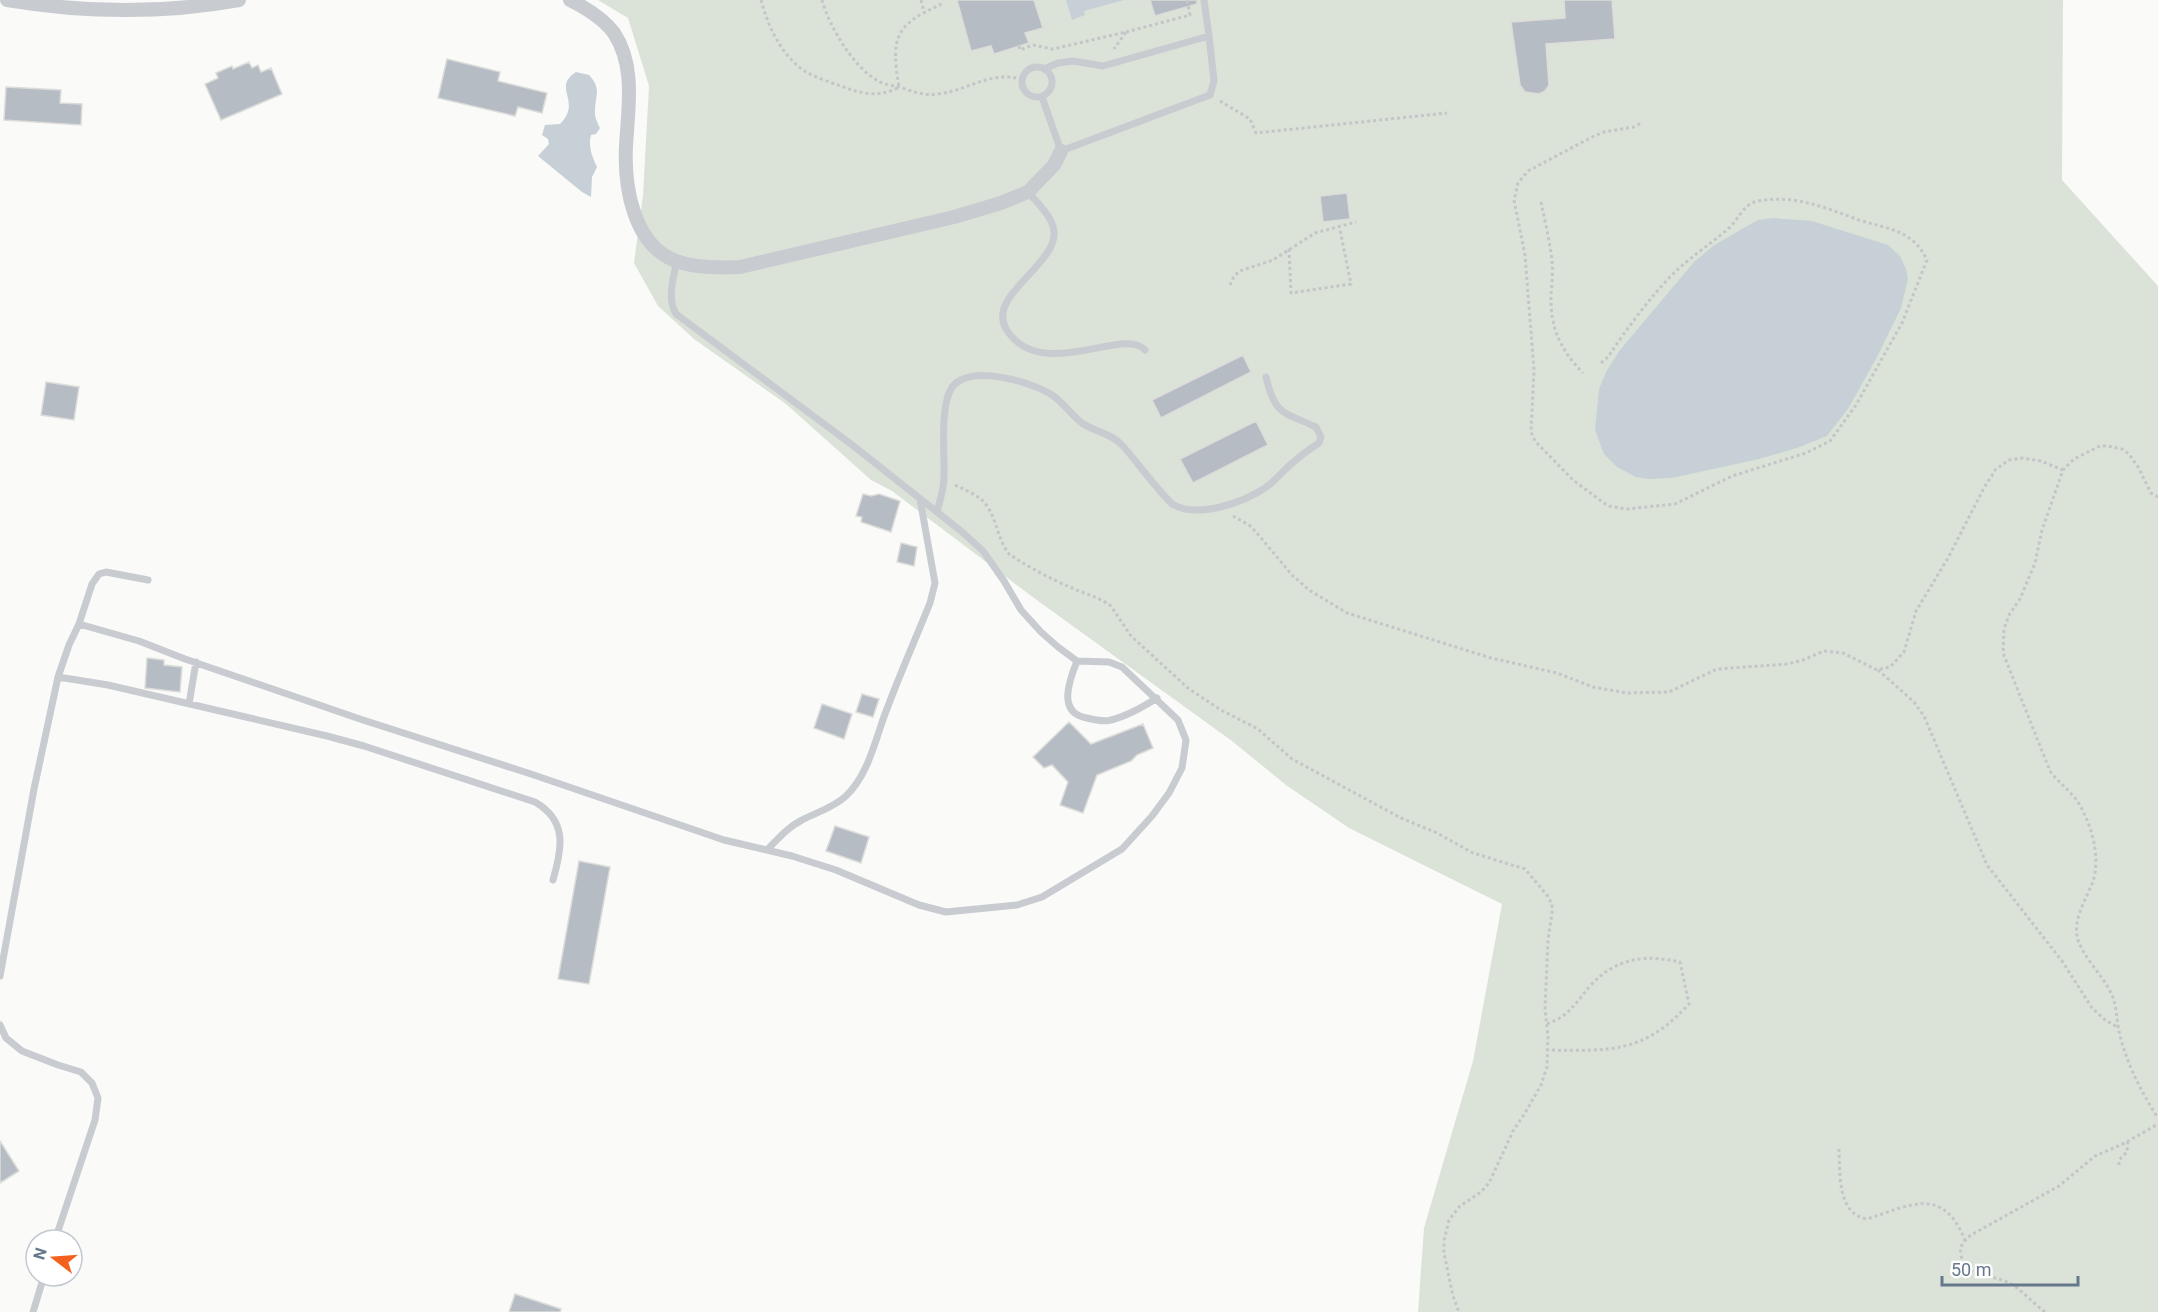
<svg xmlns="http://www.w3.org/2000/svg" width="2158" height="1312" font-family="Roboto,sans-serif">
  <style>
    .green { fill: #dbe3d8 }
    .water { fill: #c6d0d6 }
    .building { fill: #b5bcc3; stroke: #dcdcda; stroke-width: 1.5 }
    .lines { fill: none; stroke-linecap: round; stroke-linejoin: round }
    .path { stroke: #c3c5c8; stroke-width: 3; stroke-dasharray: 3 3; stroke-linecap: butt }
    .lane { stroke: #c8cbd0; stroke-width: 7 }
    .street { stroke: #c8cbd0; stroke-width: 14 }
  </style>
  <rect width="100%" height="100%" fill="#fafaf8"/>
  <path class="green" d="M598 0H2063L2062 180 2158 286V1312H1418L1424 1228 1473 1061 1502 904 1349 828 1286 785 1232 741 1034 598 892 491 871 480 786 404 694 339 658 306 634 263 643 195 649 86 628 18Z"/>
  <path class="water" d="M1066 0H1124L1084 11 1085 15 1072 20Z
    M576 72 589 75C603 90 594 97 595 114 595 118 598 124 600 128L596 134 591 135C588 146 592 157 597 167L592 177 591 197 582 192 538 156 549 144 548 139 542 135 545 125 560 124C583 101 551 88 576 72Z
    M1773 218 1812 221 1888 245 1900 256 1906 269 1908 279 1901 308 1877 357 1848 409 1827 436 1797 448 1759 459 1672 478 1648 479 1636 477 1617 467 1604 454 1595 430 1599 389 1607 370 1620 350 1694 262 1713 246 1742 229 1758 220Z"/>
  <path class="building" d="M957 0H1034L1043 28 1025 33 1029 43 994 54 991 46 971 51Z
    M1150 0H1197V4L1155 16Z
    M1564 0H1612L1615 39 1546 44 1549 85 1545 91 1539 94 1525 92 1520 85 1511 22 1565 18Z
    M447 59 500 72 498 81 547 93 542 113 518 107 515 116 438 98Z
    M249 62 252 68 258 65 261 72 271 68 282 94 221 120 205 84 218 78 216 73 232 66 233 69Z
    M6 87 61 90 60 103 82 104 81 125 4 120Z
    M1347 193 1350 219 1323 222 1320 196Z
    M1243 355 1251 372 1161 418 1152 400Z
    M46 382 79 387 74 420 41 415Z
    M1256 421 1268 445 1193 483 1180 459Z
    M863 494 871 496 879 494 900 501 891 532 861 522 862 517 856 516Z
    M901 543 917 547 914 566 897 562Z
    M147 658 164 660V665L182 667 180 692 145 688Z
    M862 694 879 699 873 717 856 712Z
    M822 704 852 714 844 739 814 728Z
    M1069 722 1091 744 1143 724 1153 748 1137 755 1131 761 1097 775 1083 813 1060 805 1068 782 1052 765 1044 768 1033 757Z
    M835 826 869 837 861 863 826 851Z
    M579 861 610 867 589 984 558 979Z
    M0 1141 19 1171 0 1183Z
    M515 1294 561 1309 560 1312H509Z"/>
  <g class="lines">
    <path class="path" d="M761 0C768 26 780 53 803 70 814 77 829 82 841 86 861 94 880 98 899 87 891 39 894 25 940 5L941 0
      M822 0C829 26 854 69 880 82 887 85 895 86 902 88 914 92 925 96 938 94 970 90 987 71 1023 79
      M921 0 924 12
      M1126 32 1190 15 1187 0
      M1019 46 1020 50 1033 45 1053 49 1126 32 1114 49
      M1220 101 1250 119 1256 133 1447 113
      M1541 202C1545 221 1550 242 1552 262 1553 272 1552 284 1551 294 1550 328 1560 349 1583 373
      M1289 249 1291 293 1351 284 1339 225
      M1230 285 1234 276 1240 271 1273 260 1315 233 1356 222
      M1601 363 1608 357C1626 330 1652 294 1676 271 1692 256 1712 243 1729 228 1739 219 1743 204 1758 201 1794 194 1826 208 1859 220 1888 229 1913 230 1927 260L1902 323 1856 405 1830 441 1806 453 1732 476 1675 504 1627 509 1608 506 1573 480 1535 441 1531 432 1534 370 1525 255 1514 200 1518 183 1528 171 1592 137 1604 132 1634 127 1641 123
      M955 485C965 490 976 494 984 502 997 517 997 539 1009 554 1028 567 1051 579 1072 588 1085 594 1099 597 1111 606L1131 636 1189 689 1221 710 1258 729 1292 759 1401 818 1437 833 1473 853 1525 869 1547 895 1552 904V913L1548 940 1545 1009 1548 1037 1547 1067 1541 1085 1525 1113 1513 1131 1489 1183 1481 1192 1460 1206 1449 1220 1444 1241V1253L1453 1296 1459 1312
      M2158 497 2151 493 2138 467 2129 454 2122 449 2108 446H2100L2074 459 2063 470 2042 530 2035 563 2020 599 2009 615 2004 629 2003 653 2050 771C2057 781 2067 788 2075 798 2091 820 2102 858 2092 884 2085 901 2074 918 2077 936 2080 953 2102 975 2110 991 2117 1004 2116 1017 2119 1031 2125 1060 2141 1092 2158 1118
      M1233 516 1249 525 1256 532 1292 575 1309 590 1347 613 1491 658 1557 673 1593 687 1627 693 1669 692 1717 669 1788 664 1803 660 1824 651 1843 653 1877 670 1890 667 1904 652 1916 611 1948 558 1985 486 1996 469 2009 460 2022 458 2041 461 2063 470
      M1878 670 1914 702 1924 716 1987 865 2062 961 2092 1008 2105 1020 2119 1028
      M1547 1024C1571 1015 1575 1003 1591 985 1616 958 1645 954 1680 962L1689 1004C1644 1053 1612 1051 1549 1050
      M1839 1149C1840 1173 1837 1214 1867 1219 1911 1205 1942 1185 1965 1240
      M2119 1165V1160L2127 1152 2128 1141
      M2045 1312C2032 1303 2021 1288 2007 1282 1991 1274 1965 1279 1961 1255 1959 1246 1964 1241 1971 1235L2059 1186 2095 1156 2125 1143 2158 1124"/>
    <path class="lane" d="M1204 0 1209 36
      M1022 82a15 15 0 1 1 30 0a15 15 0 1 1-30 0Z
      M1042 97 1061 151 1210 95 1214 81 1209 36 1103 66 1073 61 1058 63 1044 69
      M1028 192C1036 201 1046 211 1051 221 1072 261 980 293 1008 332 1043 382 1125 326 1145 350
      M937 512C940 500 944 489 944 476 945 454 939 404 953 386 972 364 1032 382 1052 395 1064 403 1071 415 1082 423 1095 432 1111 433 1122 445 1139 464 1154 486 1172 504 1197 519 1242 503 1265 488 1274 482 1281 473 1289 466 1299 457 1308 450 1319 443L1321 437 1316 427C1284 412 1275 416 1266 377
      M79 624 92 584 99 574 106 572 148 580
      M1077 661C1069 681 1057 713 1087 718 1095 720 1104 722 1111 720 1127 716 1143 707 1157 698
      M58 677 69 645 79 624 139 641 185 659 363 720 531 774 724 840 792 856 836 870 919 905 946 912 1017 905 1042 897 1122 849 1152 816 1169 793 1182 768 1186 740 1178 720 1122 667 1109 662 1077 661 1058 647 1041 632 1021 610 1004 581 983 551 961 531 851 444 676 314C667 299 673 278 677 261
      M189 704 196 662
      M767 850C778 839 788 827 802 820 817 812 833 808 846 796 868 775 875 741 885 714 899 676 915 640 930 603L935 583 920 499
      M0 976 34 789 58 677 108 685 327 736 364 746 535 802C568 821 562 849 553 880
      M0 1025 6 1038 22 1051 58 1065 81 1072 92 1083 98 1098 95 1120 55 1240
      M33 1312 44 1276"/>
    <path class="street" d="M7 0C85 13 162 14 239 0
      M570 0C586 8 603 18 614 33 636 66 628 109 626 146 624 186 633 245 676 261 695 268 720 268 740 267L954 217 1001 203 1028 192 1054 165 1061 151"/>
  </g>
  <g transform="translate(54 1258) rotate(287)"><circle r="28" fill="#ffffff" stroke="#c2c9d1" stroke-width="1.5"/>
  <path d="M0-4.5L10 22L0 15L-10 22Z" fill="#f4611e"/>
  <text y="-9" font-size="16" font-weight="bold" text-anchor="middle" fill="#66788c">N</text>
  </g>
  <path d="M1942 1276v9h136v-9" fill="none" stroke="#66788c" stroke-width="3"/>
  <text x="1951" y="1276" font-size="18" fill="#66788c" stroke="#ffffff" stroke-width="4.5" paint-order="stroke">50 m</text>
</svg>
